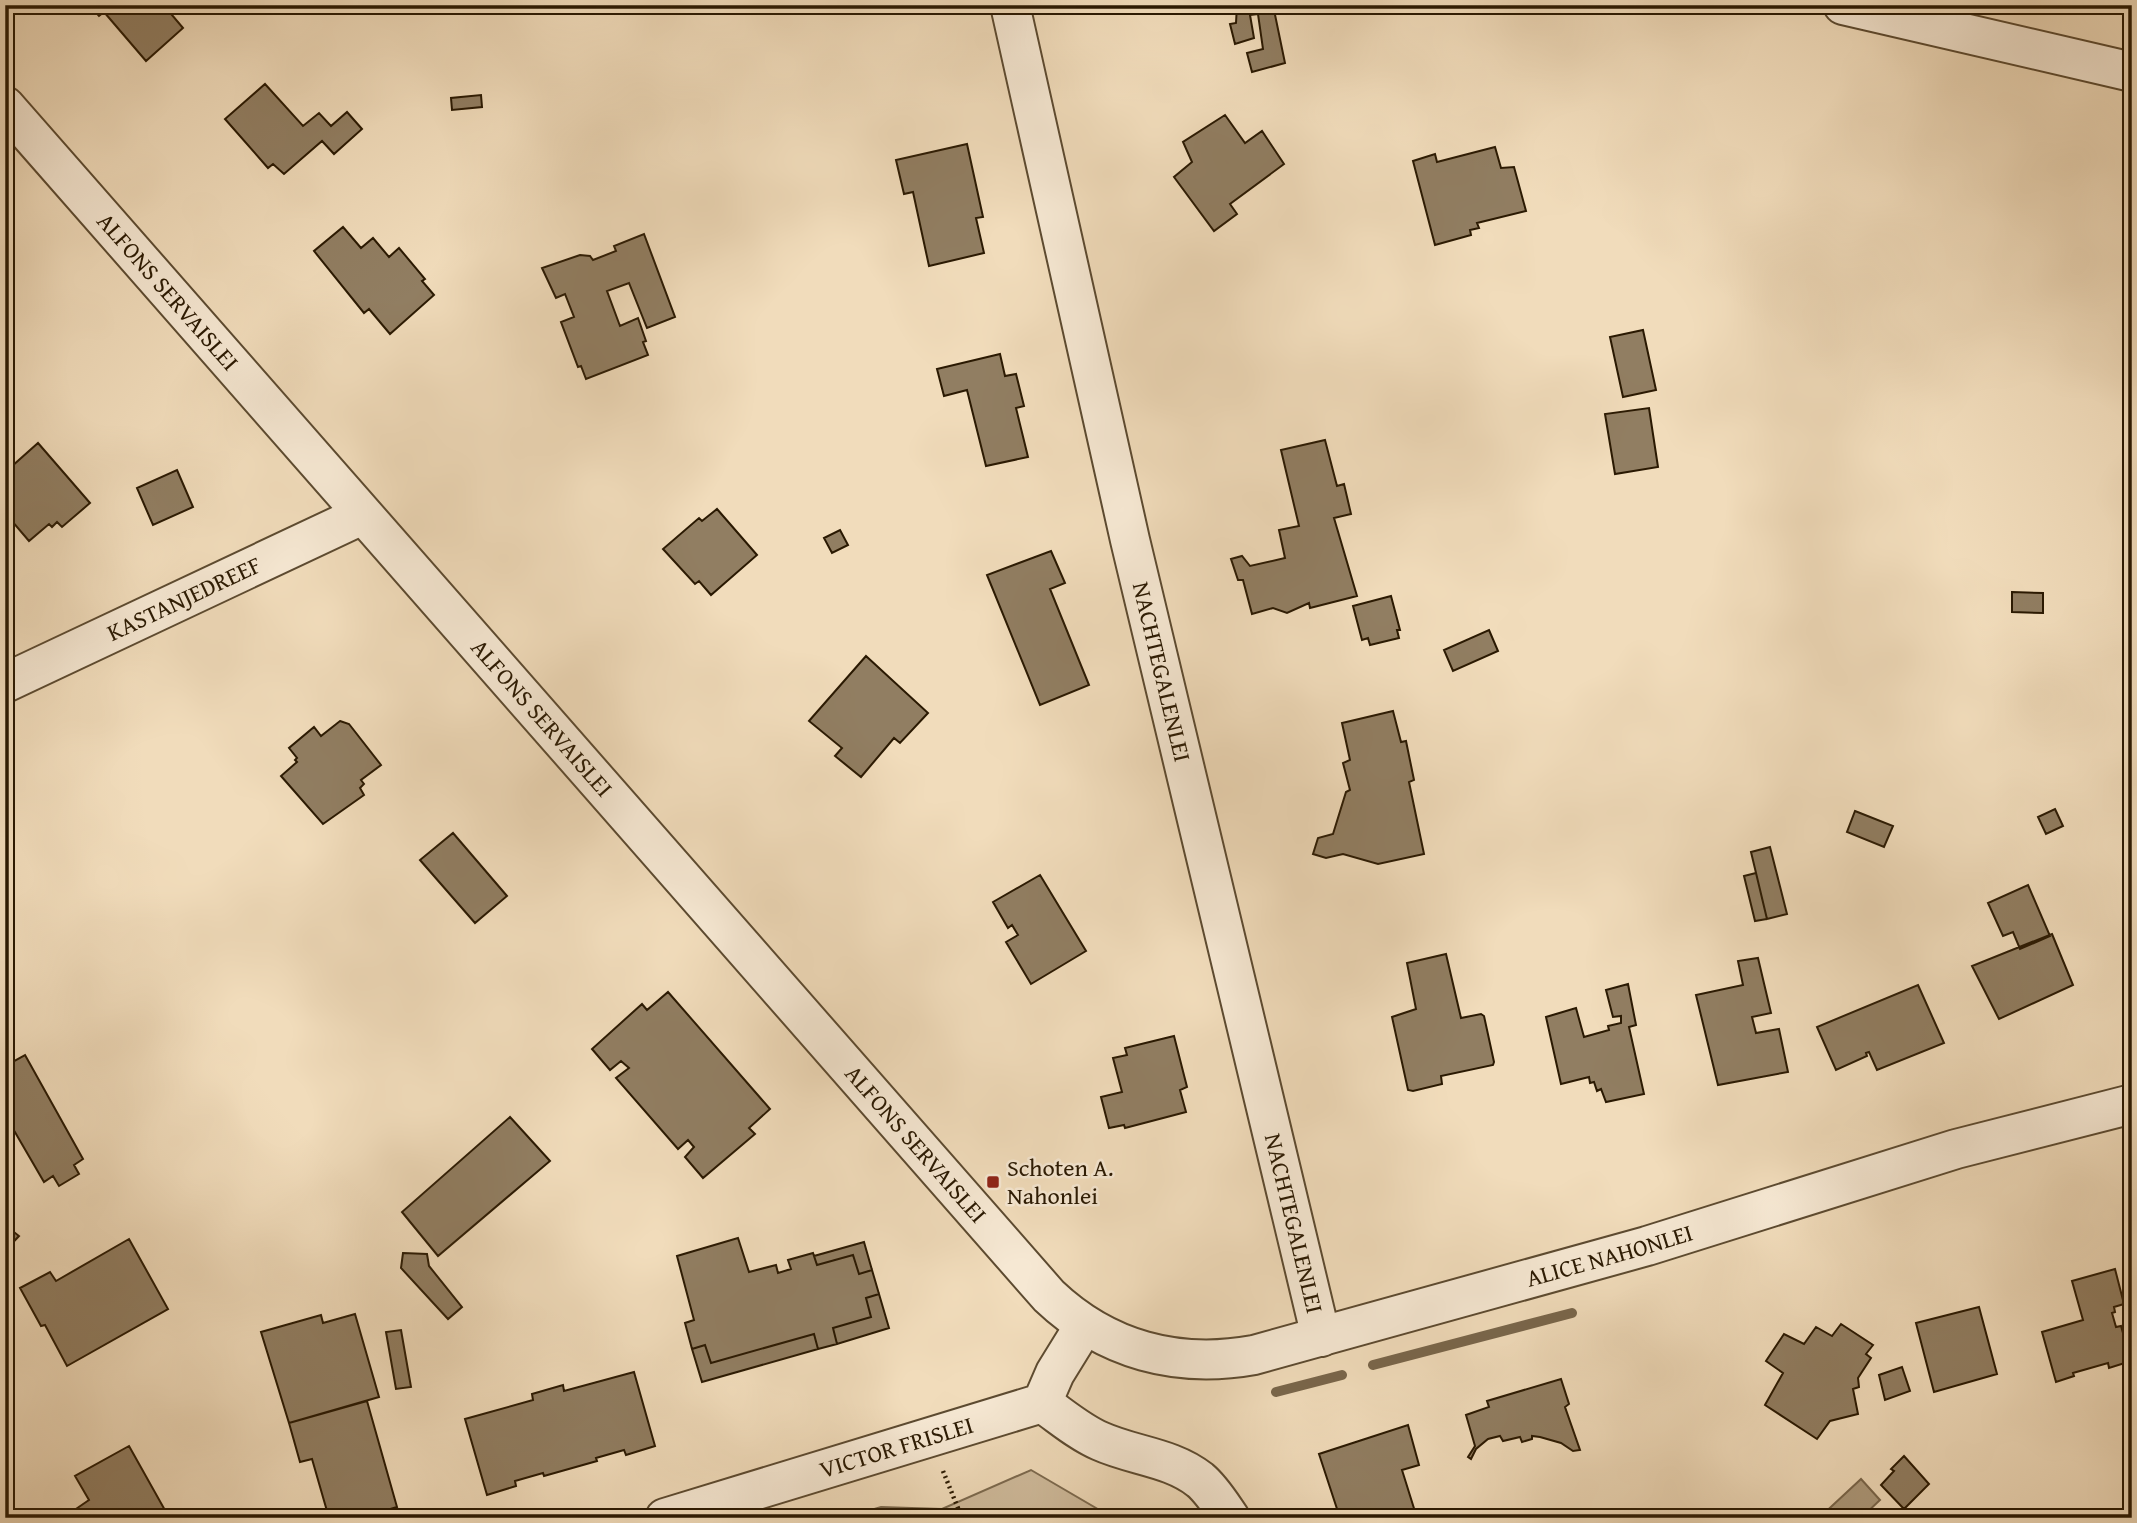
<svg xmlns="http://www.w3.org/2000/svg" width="2137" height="1523" font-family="'Gentium Book Plus',serif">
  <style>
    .green { fill: #cfbb9c; stroke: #7c6a4f; stroke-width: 2 }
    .water { fill: #ad9a7c; stroke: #79664b; stroke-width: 2 }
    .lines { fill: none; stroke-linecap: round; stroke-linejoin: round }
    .stream { stroke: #79664b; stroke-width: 10 }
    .building { fill: #917e62; stroke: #2a1902; stroke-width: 2 }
    .minor-casing { stroke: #5c4a30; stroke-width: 42 }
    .path { stroke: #2a1902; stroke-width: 4.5; stroke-dasharray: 2 3.5; stroke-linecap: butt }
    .minor { stroke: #f6e8d3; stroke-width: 38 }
    .poi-dot { fill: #8f2418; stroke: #f6e8d3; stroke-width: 2.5 }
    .labels { text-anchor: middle; stroke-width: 5; stroke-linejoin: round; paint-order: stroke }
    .street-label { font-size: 24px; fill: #2a1902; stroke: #f6e8d3 }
    .poi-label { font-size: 24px; fill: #2a1902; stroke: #f6e8d3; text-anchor: start }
  </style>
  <rect width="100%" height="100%" fill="#f1dcbb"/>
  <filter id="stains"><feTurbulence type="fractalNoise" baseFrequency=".00286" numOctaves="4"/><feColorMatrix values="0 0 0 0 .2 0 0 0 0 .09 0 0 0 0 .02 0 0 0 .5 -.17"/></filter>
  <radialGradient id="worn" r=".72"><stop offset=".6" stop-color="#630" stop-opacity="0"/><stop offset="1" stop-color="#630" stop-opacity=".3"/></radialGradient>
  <path class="green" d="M1031 1470 1113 1518H844L881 1507 942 1509Z"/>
  <path class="water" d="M1861 1479 1880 1500 1861 1518H1819Z"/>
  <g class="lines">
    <path class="stream" d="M1373 1365 1572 1313
      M1276 1392 1342 1375"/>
  </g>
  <path class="building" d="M89 5H170L166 8 183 28 146 61 104 12 99 16Z
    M1237 5H1273L1285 63 1252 72 1247 53 1263 49 1258 14 1250 15 1254 38 1235 44 1230 24 1236 23Z
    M265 84 303 126 319 113 331 126 347 112 362 129 334 154 322 141 284 174 273 164 268 168 225 119Z
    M481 95 482 107 452 110 451 98Z
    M1225 115 1245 143 1262 131 1284 164 1230 204 1237 214 1214 231 1174 177 1192 162 1183 142Z
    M967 144 983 217 976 218 984 253 929 266 913 192 904 194 896 160Z
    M1495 147 1501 168 1514 167 1526 211 1477 223 1479 228 1470 230 1471 235 1435 245 1413 161 1435 154 1437 162Z
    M343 227 361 248 373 238 389 257 399 248 425 279 422 281 434 295 390 334 369 309 364 313 314 251Z
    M644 234 675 317 647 328 629 283 607 291 620 326 638 318 646 341 643 342 648 355 586 379 581 366 578 367 561 322 574 317 565 294 556 298 542 268 580 255 590 256 593 260 616 251 614 246Z
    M1643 330 1656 390 1623 397 1610 337Z
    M1000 354 1005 376 1016 374 1024 406 1016 408 1028 457 986 466 967 390 944 396 937 369Z
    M1649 408 1658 467 1615 474 1605 414Z
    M1325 440 1337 486 1344 484 1351 514 1334 518 1357 596 1310 608 1309 603 1287 613 1273 608 1252 614 1243 580H1238L1231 559 1242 556 1250 566 1285 558 1279 530 1299 526 1281 450Z
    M38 443 90 503 62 527 57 522 52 527 49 524 29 541 5 513V460L11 467Z
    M177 470 193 507 153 525 137 488Z
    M717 509 757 555 711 595 699 581 695 584 663 549 699 518 702 521Z
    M840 530 848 545 832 553 824 538Z
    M1051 551 1065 583 1050 589 1089 685 1040 705 987 575Z
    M2012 592 2043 593V613L2012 612Z
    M1391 596 1400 630H1397L1399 638 1370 645 1368 638 1362 640 1353 606Z
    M1489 630 1498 651 1453 671 1444 650Z
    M866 656 928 713 900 743 894 738 861 777 835 756 842 748 809 721Z
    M1393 711 1401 742 1406 741 1414 780 1409 782 1424 854 1378 864 1343 854 1326 858 1313 854 1318 838 1333 834 1346 792 1350 790 1343 763 1350 760 1342 723Z
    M340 721 349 724 381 765 361 780 364 784 360 788 364 795 323 824 281 776 297 762 295 760 297 758 289 748 314 727 321 736Z
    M2055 809 2063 826 2046 834 2038 817Z
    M1855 811 1893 826 1884 847 1847 832Z
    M453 833 507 896 475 923 420 860Z
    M1770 847 1787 914 1767 919 1751 852Z
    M1756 873 1767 919 1755 921 1744 876Z
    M1040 875 1086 951 1031 984 1006 942 1018 935 1012 925 1008 928 993 902Z
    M2028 885 2050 936 2020 949 2013 932 2003 936 1988 903Z
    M2052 934 2073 985 1999 1019 1972 966Z
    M1446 954 1461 1018 1481 1014 1484 1016 1494 1062 1493 1065 1441 1076 1442 1084 1413 1091 1408 1090 1392 1017 1416 1009 1407 963Z
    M1758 958 1771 1013 1752 1017 1756 1033 1779 1029 1788 1072 1718 1085 1696 995 1743 985 1738 961Z
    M1628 984 1636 1025 1629 1027 1644 1094 1606 1102 1601 1089 1597 1091 1594 1082 1590 1083 1589 1077 1561 1084 1546 1017 1576 1008 1584 1037 1609 1030 1608 1026 1621 1023V1016L1613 1017 1606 990Z
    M1918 985 1944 1043 1877 1070 1869 1052 1866 1053 1867 1056 1836 1070 1817 1027Z
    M668 992 770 1109 749 1128 755 1134 703 1178 685 1157 694 1147 688 1140 678 1149 616 1078 629 1068 621 1061 610 1070 592 1049 642 1004 647 1010Z
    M1174 1036 1187 1087 1180 1090 1186 1112 1125 1128 1124 1125 1109 1128 1101 1097 1122 1092 1113 1058 1127 1055 1125 1048Z
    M25 1055 83 1159 74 1165 79 1174 59 1186 53 1176 44 1182 5 1115V1066Z
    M510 1117 550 1161 438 1256 402 1212Z
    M5 1225 19 1236 5 1251Z
    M738 1238 749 1272 776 1265 778 1273 791 1269 788 1260 813 1253 817 1265 853 1255 859 1274 872 1270 879 1294 866 1298 871 1317 833 1328 837 1344 818 1349 814 1334 711 1363 705 1345 692 1349 685 1323 694 1320 677 1256Z
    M129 1239 168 1309 67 1366 45 1325 41 1326 20 1288 50 1272 56 1281Z
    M864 1242 872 1270 859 1274 853 1255 817 1265 814 1256Z
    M403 1253 427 1254 429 1266 462 1307 448 1319 401 1268Z
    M2115 1269 2124 1304 2114 1307 2115 1312 2112 1313 2116 1327 2121 1326 2131 1361 2109 1368 2108 1363 2073 1373 2074 1376 2056 1382 2042 1332 2083 1320 2072 1281Z
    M879 1294 889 1328 837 1344 833 1328 871 1317 866 1298Z
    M1979 1307 1997 1374 1934 1392 1916 1323Z
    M355 1314 379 1397 289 1423 261 1332 321 1315 323 1323Z
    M1841 1324 1873 1345 1866 1354 1871 1358 1858 1378 1859 1387 1853 1389 1858 1414 1830 1421 1817 1439 1765 1405 1783 1373 1766 1361 1784 1334 1804 1344 1816 1327 1832 1336Z
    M401 1330 411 1387 396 1389 386 1332Z
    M814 1334 818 1349 702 1382 692 1349 705 1345 711 1363Z
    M1902 1367 1910 1391 1885 1400 1879 1375Z
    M634 1372 655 1446 626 1455 624 1450 596 1458 597 1461 544 1476 543 1473 515 1481 516 1486 487 1495 465 1419 533 1400 532 1394 563 1385 564 1391Z
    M1561 1379 1569 1404 1565 1407 1580 1450 1573 1451 1561 1443 1540 1437 1532 1436V1439L1522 1442 1520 1437 1503 1441 1500 1436 1488 1439 1476 1449 1471 1459 1468 1457 1475 1446 1466 1415 1489 1407 1487 1401Z
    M367 1401 397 1507 374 1514 375 1518H329L312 1459 300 1462 289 1423Z
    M1408 1425 1419 1465 1402 1470 1417 1518H1340L1319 1454Z
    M129 1446 166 1512 159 1518H77L73 1511 89 1500 75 1476Z
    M1904 1456 1929 1484 1904 1509 1881 1485 1894 1471 1891 1469Z"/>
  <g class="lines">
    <g class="minor-casing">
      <g id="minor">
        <path id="s1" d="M1010 5 1130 540 1321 1337"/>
        <path d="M1843 5 2132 72"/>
        <path id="s2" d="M5 106 1049 1296C1106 1350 1177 1369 1254 1355L1647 1246 1956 1149 2132 1104"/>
        <path id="s3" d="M5 683 362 515"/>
        <path d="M1042 1403C1061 1416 1079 1432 1100 1441 1133 1456 1171 1457 1200 1480 1212 1490 1221 1505 1230 1518"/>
        <path id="s4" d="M665 1518 1042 1403 1055 1373 1084 1326"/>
      </g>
    </g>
    <path class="path" d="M943 1471 962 1518"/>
    <use href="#minor" class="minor"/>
  </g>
  <rect class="poi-dot" x="986" y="1175" width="14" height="14" rx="3.5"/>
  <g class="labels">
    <g class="street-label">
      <text dy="8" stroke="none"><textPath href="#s2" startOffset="247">ALFONS SERVAISLEI</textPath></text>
      <text dy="8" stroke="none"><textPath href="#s3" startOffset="198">KASTANJEDREEF</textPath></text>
      <text dy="8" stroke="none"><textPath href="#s1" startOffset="684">NACHTEGALENLEI</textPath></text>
      <text dy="8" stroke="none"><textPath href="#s2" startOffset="814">ALFONS SERVAISLEI</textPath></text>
      <text dy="8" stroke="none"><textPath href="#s2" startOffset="1381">ALFONS SERVAISLEI</textPath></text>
      <text dy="8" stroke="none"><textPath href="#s1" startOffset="1251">NACHTEGALENLEI</textPath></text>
      <text dy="8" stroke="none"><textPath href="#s2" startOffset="2174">ALICE NAHONLEI</textPath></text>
      <text dy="8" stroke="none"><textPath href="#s4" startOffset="242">VICTOR FRISLEI</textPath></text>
    </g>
    <g class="poi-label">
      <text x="1007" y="1176">Schoten A.<tspan x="1007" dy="28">Nahonlei</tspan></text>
    </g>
  </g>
  <rect width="2137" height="1523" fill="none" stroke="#f1dcbb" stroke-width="28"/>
  <rect x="7" y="7" width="2123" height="1509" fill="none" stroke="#2a1902" stroke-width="3.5"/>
  <rect x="14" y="14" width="2109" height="1495" fill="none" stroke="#2a1902" stroke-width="2"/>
  <rect width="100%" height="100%" filter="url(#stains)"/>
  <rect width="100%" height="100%" fill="url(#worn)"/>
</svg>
